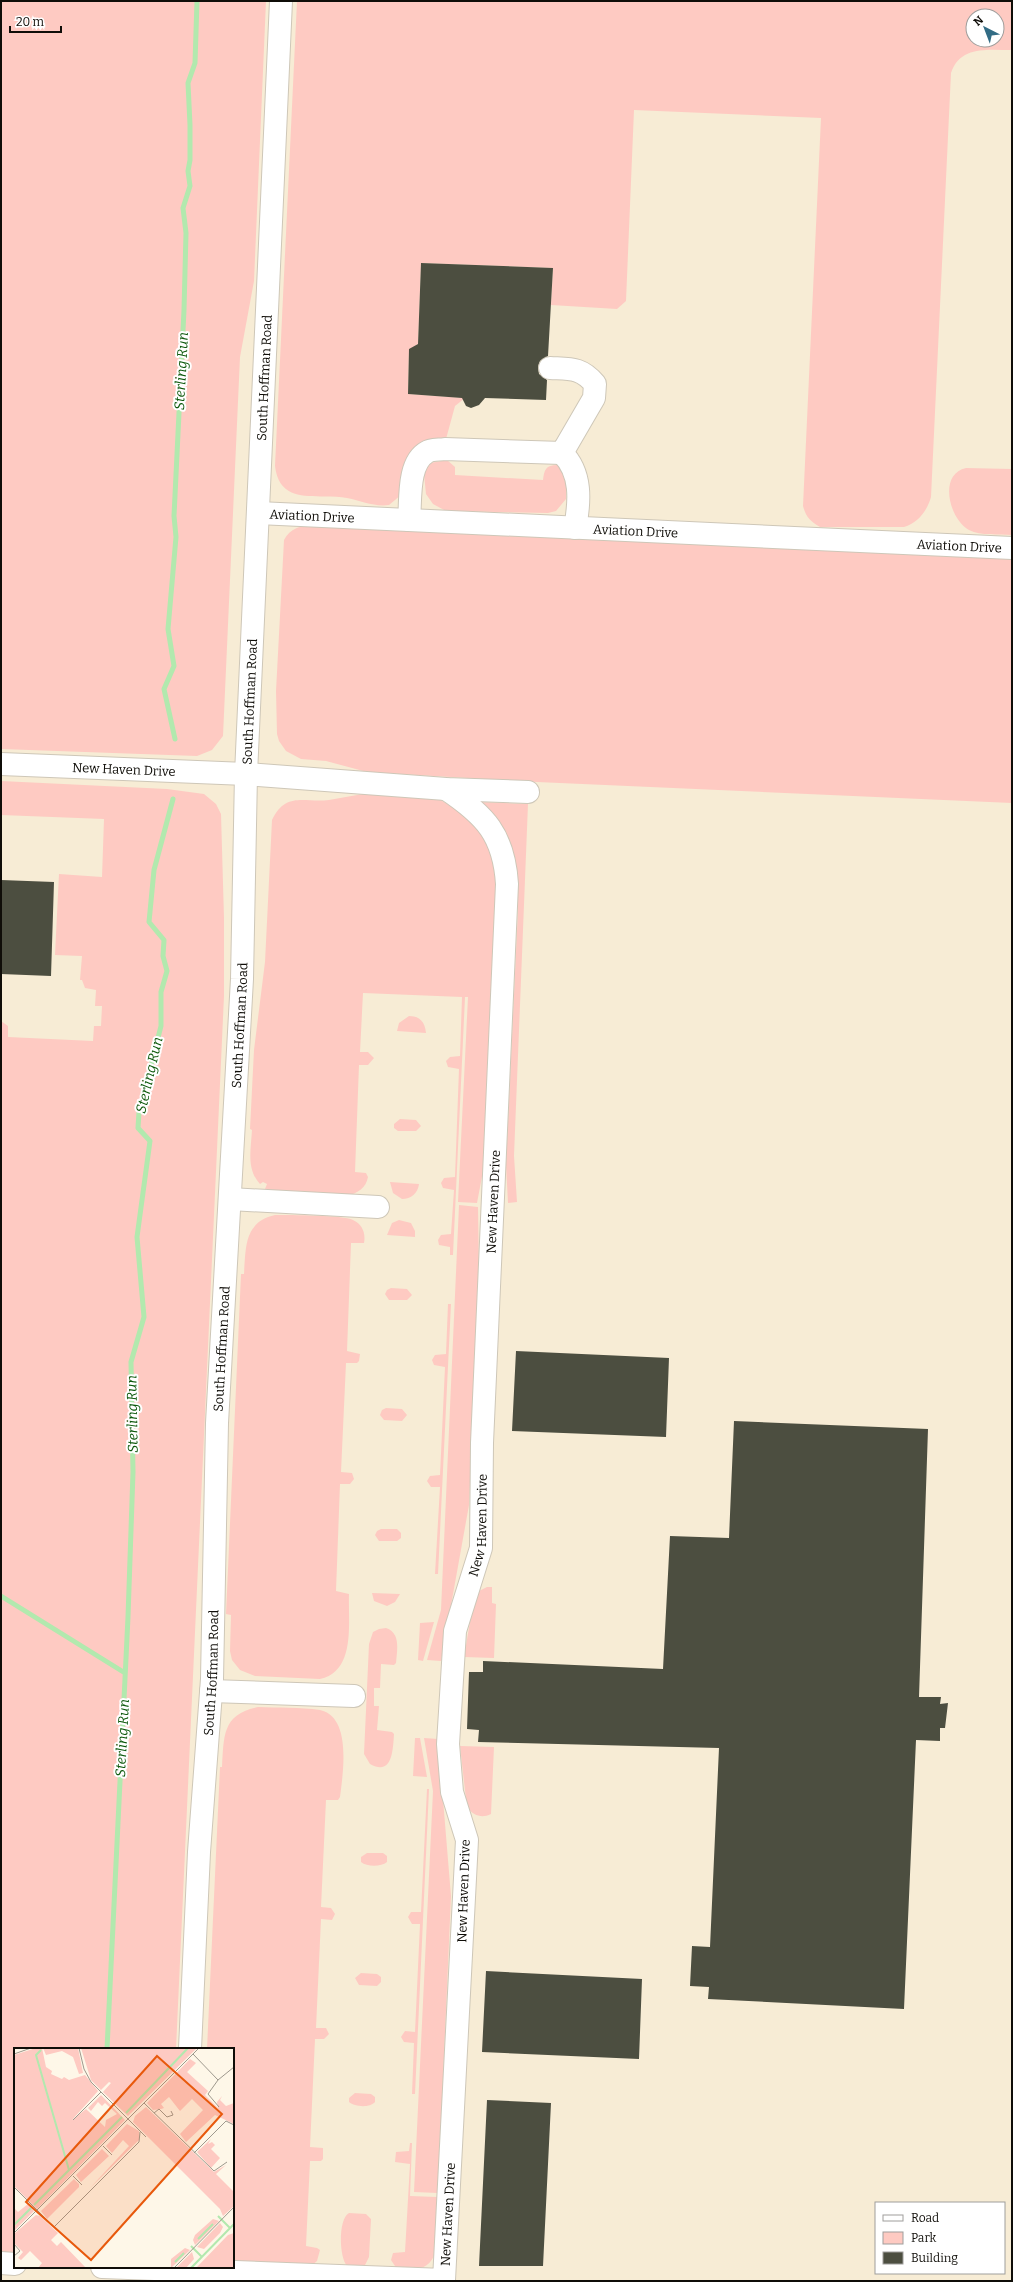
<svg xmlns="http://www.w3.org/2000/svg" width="1013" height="2282" font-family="Bitter,serif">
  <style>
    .built { fill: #f7ecd5; fill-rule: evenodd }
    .green { fill: #fecac2; fill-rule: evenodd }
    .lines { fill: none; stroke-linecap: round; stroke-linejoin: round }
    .stream { stroke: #b2e9ae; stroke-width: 5 }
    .building { fill: #4c4e40 }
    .minor-casing { stroke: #cec7b8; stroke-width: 24 }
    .minor { stroke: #fff; stroke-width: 22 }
    .labels { text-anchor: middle; stroke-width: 4; stroke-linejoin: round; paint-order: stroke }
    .street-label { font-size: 13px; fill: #0f0d08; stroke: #fff }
    .water-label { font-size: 14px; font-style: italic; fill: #0c580b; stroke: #fff }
    .inset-river { fill: none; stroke: #b2e9ae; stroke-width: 2 }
    .inset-road { fill: none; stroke: #9e998e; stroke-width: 1 }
    .view { fill: #e8590c; fill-opacity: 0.15; stroke: #e8590c; stroke-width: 2 }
    .inset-edge { fill: none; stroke: #0f0d08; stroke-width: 2 }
  </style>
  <rect width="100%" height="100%" fill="#fef7e8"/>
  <path class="built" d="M1 1H1012V2281H1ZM973 16H997V40H973ZM15 2049H233V2267H15ZM876 2203H1004V2273H876Z"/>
  <path class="green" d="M1 1H266L254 281 240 357 223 736 212 750 197 756 1 749Z
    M297 1H1012V50C989 50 960 45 951 73L931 497C927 511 918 523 904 527H820C810 521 806 517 803 506L821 118 634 110 626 301 617 309 551 305 553 268 421 263 418 344 409 350 408 394 465 398 455 406 446 439C405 440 405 459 401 495L389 505C374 507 362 501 347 498 320 492 280 508 275 466ZM973 16H997V40H973Z
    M447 460 455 467V475L543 480C544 470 546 465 557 465L566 474V499L556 511 548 513 446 511 433 504 426 494 424 474 430 463Z
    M966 468 1012 469V535C999 534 981 536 969 530 949 519 938 474 966 468Z
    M313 524 1012 555V803L537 782 367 772 326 761 301 759 286 751 279 741 277 734 276 691 284 540C290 528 301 526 313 524Z
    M1 781 167 789 204 794 216 804 221 814 224 918V996L176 2049H15V2253L1 2252V1021L8 1026V1037L93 1041 94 1026H101L102 1006H95L96 990 85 988 82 980H80L82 956 55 955 59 874 102 877 104 819 1 815Z
    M369 793 435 797 470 817 491 849 497 873 484 1166 477 1203 458 1202 468 997H465L453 1255H450V1247L439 1245 438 1240 441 1235 451 1234 454 1190 443 1188 441 1183 444 1178 455 1177 459 1069 448 1067 446 1061 450 1057 460 1056 462 997 363 993 360 1052H368L374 1058 368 1065H359L355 1172 366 1173 368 1177C366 1188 358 1193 347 1196L269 1191 265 1189 267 1184 263 1182 260 1184C246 1169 251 1149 252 1130L250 1129 254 1050 265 962 272 820C286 791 304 803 329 800 342 798 355 795 369 793Z
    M479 802 528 804 514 1156 517 1202 508 1203 506 1165 518 910 516 878 493 814 484 804 482 806Z
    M409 1016C420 1016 425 1022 426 1033L397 1031 399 1023Z
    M400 1119 416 1120 421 1126 416 1131H398L394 1128V1124Z
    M390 1182 419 1184C418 1193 411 1199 402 1199L393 1193Z
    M459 1205 478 1207 479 1270 469 1505 441 1661 427 1660 441 1610Z
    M275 1215C290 1215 343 1215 353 1220 362 1224 366 1233 364 1243H351L347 1351 360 1354 359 1361 357 1363H346L341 1472 352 1473 354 1479 350 1484H340L336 1591 349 1594C348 1623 356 1671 320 1679L255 1676 240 1670 232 1660 230 1651 231 1615 226 1614 241 1274H244C246 1247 244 1222 275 1215Z
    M399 1220 411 1223 415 1231V1237L387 1235 392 1223Z
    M391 1288 407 1289 412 1295 407 1300H389L385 1294 387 1290Z
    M448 1304H451L438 1574H435L440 1487H431L427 1481 430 1476 440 1475 445 1367 434 1365 432 1360 435 1355 446 1354Z
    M386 1408 402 1409 407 1415 402 1421 384 1420 380 1415 382 1410Z
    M381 1529H397L401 1533V1538L397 1541H379L375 1535 377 1531Z
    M487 1587H492V1603L496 1604 494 1658 464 1657 474 1598 477 1592Z
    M372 1593 400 1594 395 1602 387 1606 374 1601Z
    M434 1622 423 1661 418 1660 420 1623Z
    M386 1628C401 1633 397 1650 396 1663L394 1665 381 1664 380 1688H374V1706H379L377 1730 392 1732 394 1734C393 1748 393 1777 370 1764L364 1754 369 1644 373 1632 379 1629Z
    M258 1707C278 1708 300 1707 320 1710 352 1717 343 1773 340 1797L338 1800H326L321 1907 331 1908 335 1914 332 1920 321 1919 316 2028H326L329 2034 324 2039H315L310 2147 323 2148V2159L321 2161H310L306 2246 317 2248 320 2250 317 2261 311 2266 233 2264V2049H207L220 1767H222C224 1736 222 1714 258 1707Z
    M415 1738H420L427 1777 413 1776Z
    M424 1738 438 1739 451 1896 438 2193 414 2192 433 1791Z
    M460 1746 494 1747 491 1814C481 1819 474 1815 467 1808Z
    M427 1789H429L415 2094H412L414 2043 404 2042 401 2037 405 2031 415 2032 420 1924H412L408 1917 411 1912H421Z
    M367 1853H383L387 1856V1862C381 1867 367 1867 361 1862V1857Z
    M361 1973 377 1974 381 1977V1982L377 1986 359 1985 355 1978Z
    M355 2093 371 2094 375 2097V2102C370 2108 355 2107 349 2102V2098Z
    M410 2143H412L410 2196 437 2197 434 2256C426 2272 414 2269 397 2269L391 2260 393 2253 405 2252 410 2164 395 2162 396 2152 409 2151Z
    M349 2213 366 2214 371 2219 369 2257 364 2267 347 2266C339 2257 338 2219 349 2213Z"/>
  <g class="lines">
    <path class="stream" d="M175 739 164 689 174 666 168 629 176 537 174 516 184 310 186 233 183 208 190 186 188 171 190 160V125L188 83 195 63 197 1
      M1 1596 125 1673
      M107 2049 128 1617 133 1472 131 1362 144 1317 137 1237 150 1141 138 1128 139 1112 161 1026V992L167 971 163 956 164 940 149 922 154 870 173 799"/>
  </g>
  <path class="building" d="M421 263 553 268 548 356 540 361 538 367 539 374 547 380 546 400 485 398 479 405 471 408 466 406 462 398 408 394 409 349 418 344Z
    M1 880 54 882 51 976 1 974Z
    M516 1351 669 1358 666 1437 512 1431Z
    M734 1421 928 1429 919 1697H941L940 1704 948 1703 945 1728H940V1741L916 1740 904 2009 708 1999 709 1987 690 1986 692 1946 710 1947 719 1748 478 1742 479 1730 467 1729 469 1672H483V1661L663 1669 670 1536 729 1538Z
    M486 1971 642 1979 639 2059 482 2052Z
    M487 2100 551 2103 543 2266H479Z"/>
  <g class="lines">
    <g class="minor-casing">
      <g id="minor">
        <path d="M562 453C582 473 580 501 575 528"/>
        <path id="s1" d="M258 513 1012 548"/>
        <path d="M409 520C411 501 407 463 427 452 431 449 440 450 445 449L562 453 594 398 595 384C581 367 570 369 550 368"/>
        <path id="s2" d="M1 764 246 774 446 789 528 792"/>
        <path d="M230 1199 378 1207"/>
        <path d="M211 1691 354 1696"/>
        <path id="s3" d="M190 2049 199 1852 212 1679 217 1423 242 979 246 774 281 1"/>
        <path d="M1 2263 15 2264"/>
        <path id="s4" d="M102 2267 444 2280 467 1840 452 1792 448 1744 455 1631 481 1548 482 1443 507 884C504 835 485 815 446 789"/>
      </g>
    </g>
    <use href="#minor" class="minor"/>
  </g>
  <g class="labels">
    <g class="street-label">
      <text dy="5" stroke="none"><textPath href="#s3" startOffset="1673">South Hoffman Road</textPath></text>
      <text dy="5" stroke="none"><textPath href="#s1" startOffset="54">Aviation Drive</textPath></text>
      <text dy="5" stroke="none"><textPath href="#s1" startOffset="378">Aviation Drive</textPath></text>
      <text dy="5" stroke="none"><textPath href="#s1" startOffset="702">Aviation Drive</textPath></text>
      <text dy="5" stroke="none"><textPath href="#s3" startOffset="1349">South Hoffman Road</textPath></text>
      <text dy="5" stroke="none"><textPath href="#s2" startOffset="123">New Haven Drive</textPath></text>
      <text dy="5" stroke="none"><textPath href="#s3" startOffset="1025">South Hoffman Road</textPath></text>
      <text dy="5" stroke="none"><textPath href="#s4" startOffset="1428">New Haven Drive</textPath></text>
      <text dy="5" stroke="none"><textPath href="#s3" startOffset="701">South Hoffman Road</textPath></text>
      <text dy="5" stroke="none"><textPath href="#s4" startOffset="1104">New Haven Drive</textPath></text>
      <text dy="5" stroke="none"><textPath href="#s3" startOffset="377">South Hoffman Road</textPath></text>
      <text transform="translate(463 1891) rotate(-88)" y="5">New Haven Drive</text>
      <text dy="5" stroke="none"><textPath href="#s4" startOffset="408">New Haven Drive</textPath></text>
    </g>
    <g class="water-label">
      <text transform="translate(181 371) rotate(-87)" y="5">Sterling Run</text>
      <text transform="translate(149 1075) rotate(-77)" y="5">Sterling Run</text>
      <text transform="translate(132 1414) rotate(-91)" y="5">Sterling Run</text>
      <text transform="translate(122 1738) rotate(-87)" y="5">Sterling Run</text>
    </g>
  </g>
  <g transform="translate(14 2048)">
    <rect width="220" height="220" fill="#fef7e8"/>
    <path d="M22 0H28L32 19 38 23 37 26 48 31 50 29 55 32 71 27 84 43 58 72 72 61 91 79 92 72 103 66 91 55 88 58 84 54 77 63 74 60 87 47 111 72 23 161 0 138V7ZM29 0H64L69 25 65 26 59 9 48 3 32 7ZM67 0H183L114 68 89 44 97 35 95 34 87 42 77 32ZM176 11 182 15 173 24 194 43 191 47 204 60 203 54 208 48 206 52 212 58 220 55V76L201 67 172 94 166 86 189 62 178 51 166 63 155 49 147 56 150 60 147 61 139 62 133 55ZM132 59 200 124 212 117 202 126 220 144V158L209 168 206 161 119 74 121 68ZM113 76 125 83V92L76 140 115 98 109 92 98 105 92 98ZM197 91 194 96 198 94 201 97 197 101 206 110 197 120 183 104ZM88 101 95 108 67 134 62 127ZM60 131 65 136V139L33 171 27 163ZM14 156 20 163 0 183V160L4 164ZM22 167 26 168 44 185 37 192 43 198 47 194 72 220H24L28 215 16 203 7 212 4 210 9 204 0 195V186ZM199 171 205 173 181 197 179 192 181 187ZM206 175 209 179 206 185 190 201 183 199ZM220 185V220H182L214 187ZM171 200 176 202 157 220V211ZM178 204 180 211 172 220H162Z" fill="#fecac2"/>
    <path class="inset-river" d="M27 2 22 7 55 122M112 65 174 0M20 157 108 69M204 168 216 180M0 177 17 160M184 191 199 176M177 198 188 209M161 214 170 205M177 220 220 176"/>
    <path class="inset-road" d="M65 0 70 21 77 34 132 89M0 6 17 0M179 6 204 32M130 55 200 123 213 114M205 59 194 46 204 32 220 19M140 65 145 61 153 69 159 67 157 63M59 72 87 44M89 98 98 107M180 105 212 73 220 77M59 128 68 137M0 139 40 179 125 94 126 84M0 185 185 0M0 196 6 203 0 208M160 220 220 159"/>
    <path class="view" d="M143 8 208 66 77 212 12 154Z"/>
    <rect width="220" height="220" class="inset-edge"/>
  </g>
  <rect width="1013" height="2282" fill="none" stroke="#0f0d08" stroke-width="4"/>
  <rect x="875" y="2202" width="130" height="72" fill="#ffffff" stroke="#9f9e9c"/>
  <rect x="883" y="2215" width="20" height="6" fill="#ffffff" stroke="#9f9e9c"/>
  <text x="911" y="2222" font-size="12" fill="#0f0d08">Road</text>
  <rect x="883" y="2232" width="20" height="12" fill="#fecac2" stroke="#9f9e9c"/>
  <text x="911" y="2242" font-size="12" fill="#0f0d08">Park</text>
  <rect x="883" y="2252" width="20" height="12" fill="#4c4e40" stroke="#9f9e9c"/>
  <text x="911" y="2262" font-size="12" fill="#0f0d08">Building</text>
  <g transform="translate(985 28) rotate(318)"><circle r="19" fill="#ffffff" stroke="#9f9e9c"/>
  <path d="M0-3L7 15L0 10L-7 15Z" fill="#326c85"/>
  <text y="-6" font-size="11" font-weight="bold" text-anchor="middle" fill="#0f0d08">N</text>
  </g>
  <path d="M10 26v6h51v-6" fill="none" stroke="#0f0d08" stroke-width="2"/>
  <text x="16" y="26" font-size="12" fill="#0f0d08" stroke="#ffffff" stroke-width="3" paint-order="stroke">20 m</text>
</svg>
